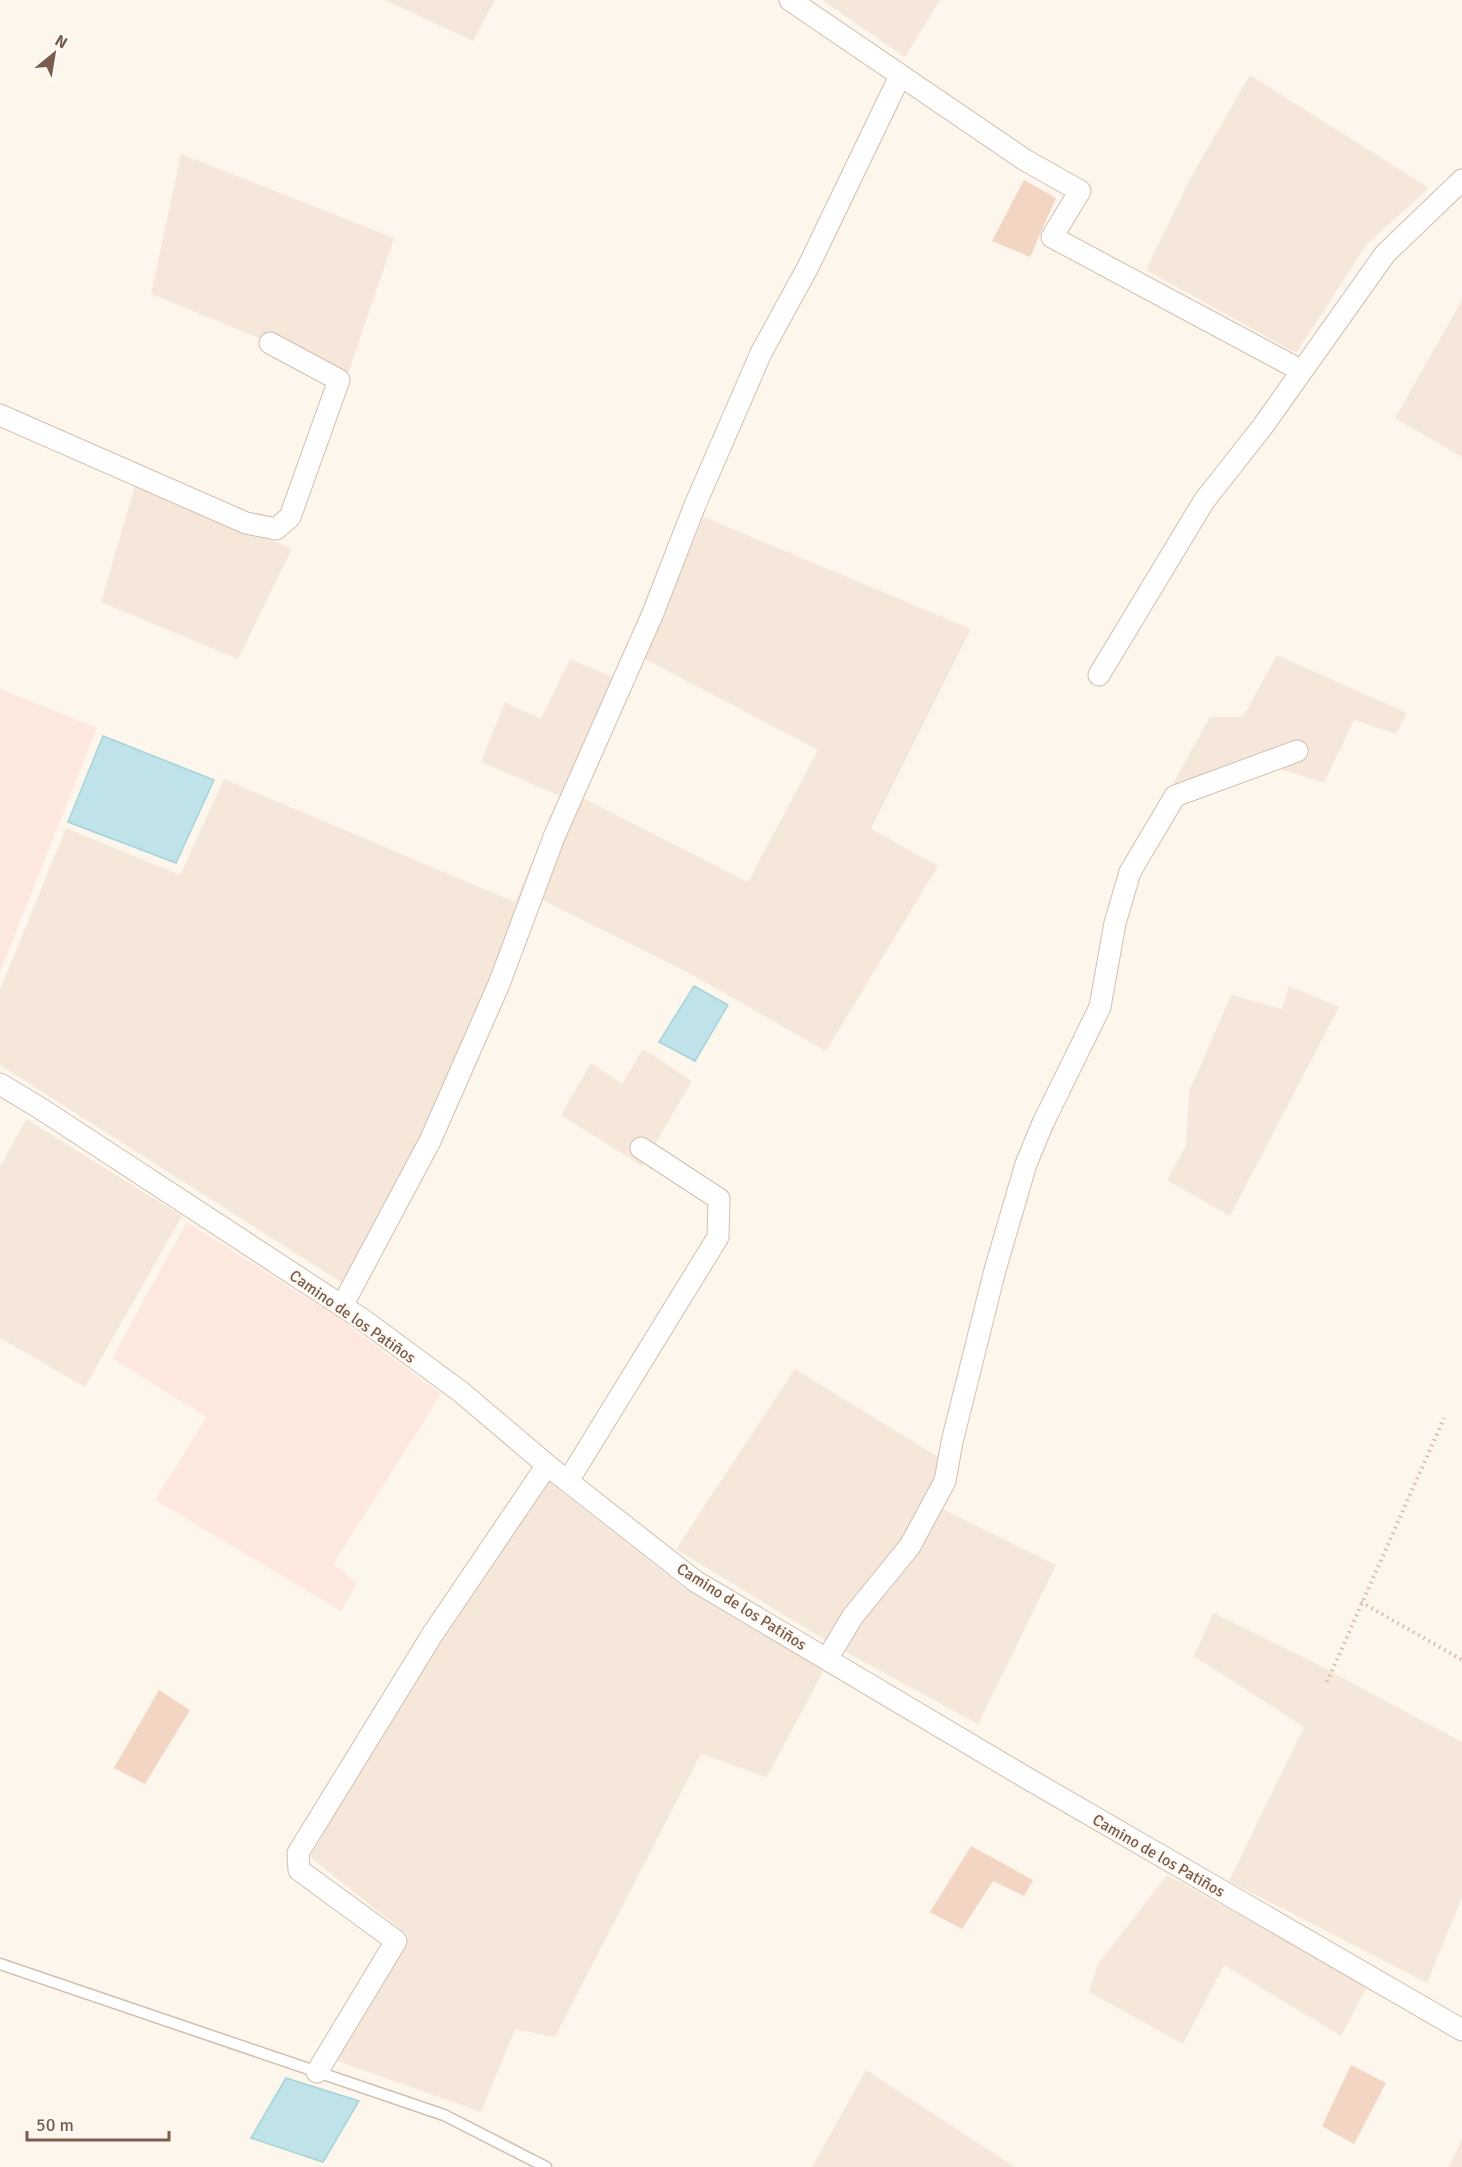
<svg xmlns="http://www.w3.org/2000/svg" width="1462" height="2167" font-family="Signika,sans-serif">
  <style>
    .residential { fill: #f5e8da }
    .commercial { fill: #fde8e0 }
    .water { fill: #bfe3e8; stroke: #a5d3da; stroke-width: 1.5 }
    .building { fill: #f3d5c3 }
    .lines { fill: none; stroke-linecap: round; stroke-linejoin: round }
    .lane-casing { stroke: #d1beb0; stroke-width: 13 }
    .street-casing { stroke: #d1beb0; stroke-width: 23 }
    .path { stroke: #d9b8a5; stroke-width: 4; stroke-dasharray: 1.5 4.5; stroke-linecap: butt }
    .lane { stroke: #fff; stroke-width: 10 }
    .street { stroke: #fff; stroke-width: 21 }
    .labels { text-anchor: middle; stroke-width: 4.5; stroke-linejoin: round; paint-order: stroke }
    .street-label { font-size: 16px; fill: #7a5c4d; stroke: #fffaf3 }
  </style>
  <rect width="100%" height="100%" fill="#fdf6ec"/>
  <path class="residential" d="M385 0H495L473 41Z
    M822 0H940L905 57Z
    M1250 75 1429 188 1367 244 1296 353 1146 270 1191 177Z
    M181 154 394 238 348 374 151 294Z
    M1462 300V457L1395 418Z
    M136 482 292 549 238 659 101 602Z
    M704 517 971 629 871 829 938 866 826 1051 687 972 534 896 352 1289 0 1065V990L66 828 180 875 224 779 515 902 560 796 481 762 505 702 541 719 570 659 619 680 569 791 748 882 818 750 645 659Z
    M1277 655 1407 713 1396 734 1354 720 1324 783 1277 768 1168 793 1210 717H1243Z
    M1289 986 1339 1007 1230 1216 1167 1180 1186 1146 1189 1092 1231 995 1282 1009Z
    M643 1049 692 1081 642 1166 561 1115 591 1063 622 1084Z
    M26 1119 182 1216 85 1387 0 1338V1167Z
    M795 1369 943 1460 925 1500 1056 1565 978 1724 840 1649 676 1549Z
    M548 1481 685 1589 824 1670 767 1777 701 1754 555 2037 515 2029 481 2112 332 2059 409 1936 310 1857 398 1708 500 1545Z
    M1213 1613 1313 1662 1462 1742V1897L1427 1983 1229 1881 1304 1727 1194 1656Z
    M1167 1875 1368 1985 1341 2036 1224 1965 1183 2044 1089 1992 1098 1964Z
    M866 2070 1015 2167H812Z
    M1462 2139V2167H1449Z"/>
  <path class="commercial" d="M0 689 97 728 0 972Z
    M187 1222 337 1317 441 1394 333 1564 357 1583 341 1611 155 1500 207 1417 112 1358Z"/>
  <path class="water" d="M103 736 214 780 176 863 68 822Z
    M694 986 728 1005 695 1061 659 1042Z
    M286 2078 359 2101 323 2162 251 2138Z"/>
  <path class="building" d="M1024 180 1056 198 1030 257 992 241Z
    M159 1690 190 1710 145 1784 114 1768Z
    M971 1846 1033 1880 1024 1896 993 1881 962 1929 930 1912Z
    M1351 2065 1386 2083 1354 2144 1322 2126Z"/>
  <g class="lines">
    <g class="lane-casing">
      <path id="lane" d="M0 1964 444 2115 546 2167"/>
    </g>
    <g class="street-casing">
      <path id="street" d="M790 0 1025 160 1080 191 1052 237 1302 371
        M0 415 246 523 276 529 290 517 339 380 270 343
        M1099 675 1204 501 1263 426 1385 254 1462 180
        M0 1084 43 1110 362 1319 461 1392 547 1465 695 1581 1025 1777 1462 2030
        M342 1306 430 1141 499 984 554 837 653 613 695 505 761 353 808 267 900 76
        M568 1481 718 1237 719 1199 641 1148
        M827 1659 853 1616 910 1546 945 1481 952 1442 995 1270 1026 1164 1043 1123 1100 1007 1115 923 1130 872 1175 796 1297 751
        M317 2072 396 1941 299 1870 298 1853 432 1635 547 1465"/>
    </g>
    <path class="path" d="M1361 1602 1462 1660
      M1327 1682 1444 1418"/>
    <use href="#lane" class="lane"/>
    <use href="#street" class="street"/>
  </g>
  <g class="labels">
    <g class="street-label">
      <text transform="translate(353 1316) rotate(35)" y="6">Camino de los Patiños</text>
      <text transform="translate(742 1606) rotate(32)" y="6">Camino de los Patiños</text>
      <text transform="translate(1159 1855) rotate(30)" y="6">Camino de los Patiños</text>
    </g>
  </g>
  <g transform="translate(54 54) rotate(30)" stroke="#fffaf3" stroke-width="4.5" paint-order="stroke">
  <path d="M0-4.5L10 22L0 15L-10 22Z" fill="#7a5c4d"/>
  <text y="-9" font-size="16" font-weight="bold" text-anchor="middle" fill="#7a5c4d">N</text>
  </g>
  <path d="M27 2131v9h142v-9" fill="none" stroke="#7a5c4d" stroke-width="3"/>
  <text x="36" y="2131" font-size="18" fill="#7a5c4d" stroke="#fffaf3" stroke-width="4.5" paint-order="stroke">50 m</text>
</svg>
